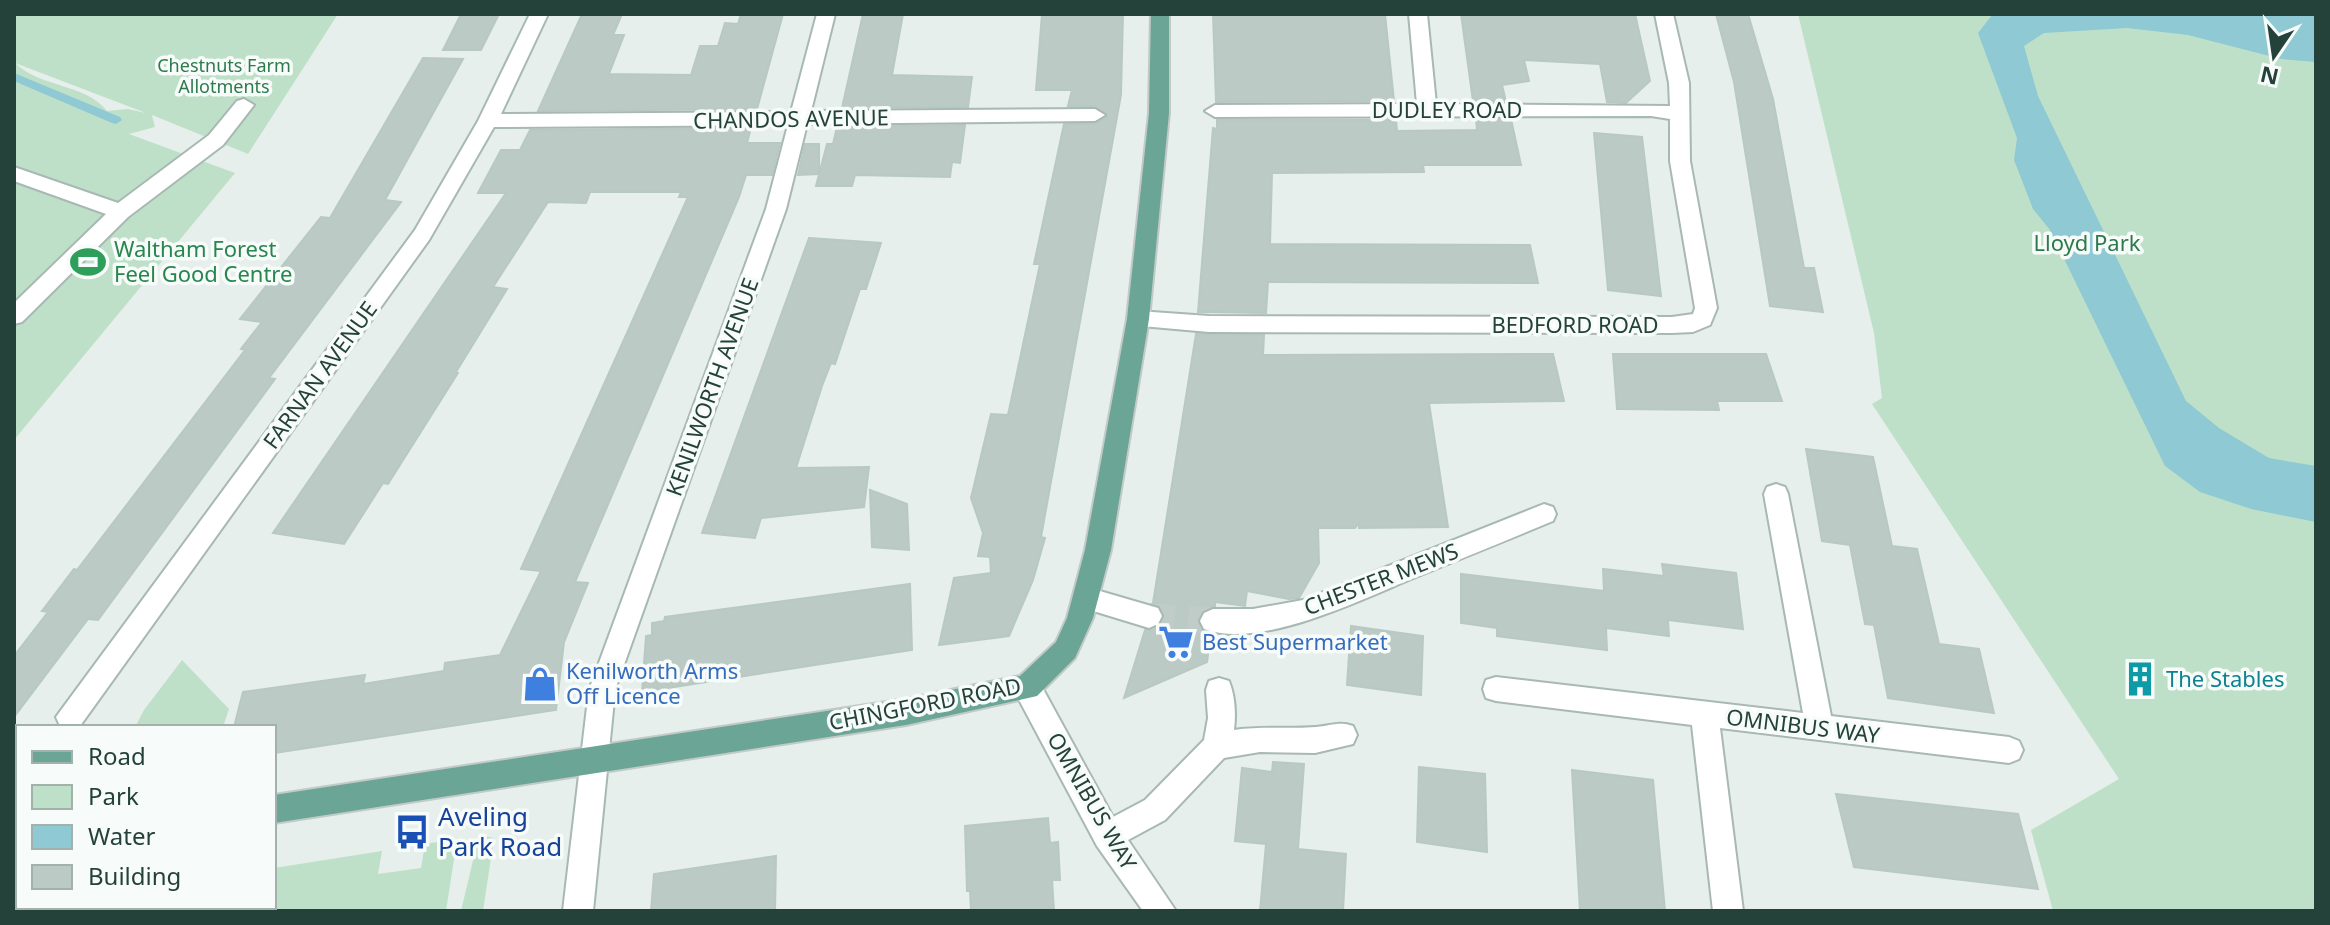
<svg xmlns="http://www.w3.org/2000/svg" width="2330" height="925" font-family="'Noto Sans',sans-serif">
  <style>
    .green { fill: #bfe0c8; fill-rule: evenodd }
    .water { fill: #8ec9d4 }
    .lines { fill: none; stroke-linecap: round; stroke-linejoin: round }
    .stream { fill: #8ec9d4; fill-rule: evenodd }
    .building { fill: #bbcac4; stroke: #b8c9c2; stroke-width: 2 }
    .minor-tunnel { stroke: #bfccc8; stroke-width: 26; stroke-dasharray: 26 13; stroke-linecap: butt }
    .minor-casing { stroke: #a8b8b2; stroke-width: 4 }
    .major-casing { stroke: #c2cac8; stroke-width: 4 }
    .minor { fill: #fff; fill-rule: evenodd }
    .major { fill: #6aa596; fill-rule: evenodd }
    .labels { text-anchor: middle; stroke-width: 7; stroke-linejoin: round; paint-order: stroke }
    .far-park-label { font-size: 18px; fill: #2d7a4b; stroke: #f7fbf9 }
    .street-label { font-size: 22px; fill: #24423a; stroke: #f7fbf9 }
    .park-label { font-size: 22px; fill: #2d7a4b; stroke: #f7fbf9 }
    .leisure-label { font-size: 22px; fill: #27864d; stroke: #f7fbf9; text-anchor: start }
    .shop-label { font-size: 22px; fill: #366cbe; stroke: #f7fbf9; text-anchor: start }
    .culture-label { font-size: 22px; fill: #0d838f; stroke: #f7fbf9; text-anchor: start }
    .near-transit-label { font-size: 26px; fill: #164399; stroke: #f7fbf9; text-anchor: start }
  </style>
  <rect width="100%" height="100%" fill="#e6efeb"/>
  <path class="green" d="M14 14H338L248 154 152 115 155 127 129 134 235 173 14 440ZM15 63 146 113 128 109 107 111C85 83 40 88 15 63Z
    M1798 14H2316V911H2053L2031 830 2119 779 1872 404 1882 398 1874 333Z
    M182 660 229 709 223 727H135L144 710Z
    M479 835 494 838 483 911H461Z
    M444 841 452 847 454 859 446 911H91L106 907H274V868L382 851 378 874 421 868 425 844Z"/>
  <path class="water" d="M1998 14H2316V62L2281 59 2188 35 2127 28 2044 33 2024 46 2038 96 2186 401 2219 428 2269 458 2316 466V522L2251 509 2200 492 2165 466 2050 230 2033 209 2014 160 2017 138 1978 33 1992 15Z"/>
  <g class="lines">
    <path class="stream" d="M14 73 120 117 122 120 116 124 112 123 14 81Z"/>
  </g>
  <path class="building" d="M461 14H499L481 50H443Z
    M582 14H622L613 35H624L609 74 691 75 700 46H718L725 23 738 24 741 14H783L757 109 538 111Z
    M863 14H903L892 75 972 77 968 107 842 108Z
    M1042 14H1123L1121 95 1041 537 1045 538 1033 580 1009 636 939 645 954 578 991 573 990 557 978 556 983 533 971 498 991 414 1008 415 1040 264H1034L1064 124H1095L1108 116 1095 106H1068L1072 90H1036Z
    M1213 14H1385L1394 101 1216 102Z
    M1461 14H1635L1650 81 1626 103 1607 102 1600 64 1524 60 1529 81 1502 85 1506 102 1473 101Z
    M1716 14H1748L1773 99 1804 268H1814L1823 312 1770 306 1734 82Z
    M423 58 463 59 385 200 401 202 269 378 275 379 98 620 88 619 14 717V656L48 612 42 611 74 569 77 570 245 350 241 349 262 322 240 319 321 217 330 218Z
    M1476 119H1511L1521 165H1423L1424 172 1272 173 1270 244 1530 245 1538 283 1268 282 1266 313 1198 312 1213 128 1217 129V120H1396L1397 131 1477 130Z
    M965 125 960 163 952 162 950 177 855 175 852 186H816L827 144H833L837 127Z
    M751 128 747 143H780L772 175H746L739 197 575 582 588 583 564 642 556 710 274 753V727H234L243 692 365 675 363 684 444 671 445 663 500 655 541 571 521 569 688 197H679L681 192H590L586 203 548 202 493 287 507 289 456 372 458 373 388 484 383 483 344 544 273 533 506 193H478L501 150H520L530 130Z
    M1594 133 1642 137 1661 296 1608 290Z
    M805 144H819V174L798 175Z
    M809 238 881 243 866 289H860L835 364 831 363 822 386 796 468 869 467 864 507 761 518 755 538 702 533Z
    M1196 334 1264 335 1263 355 1553 354 1564 401 1429 403 1448 527 1359 528V523L1355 528H1318L1319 563 1299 598 1289 599 1247 591 1245 606 1215 602V606L1201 612 1197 620 1201 630 1211 634 1207 662 1124 698 1145 630 1159 627 1165 617 1161 607 1153 603Z
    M1613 354H1766L1782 401H1717L1719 410 1617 409Z
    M1806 449 1873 457 1892 546 1917 549 1939 644 1979 649 1994 713 1888 698 1874 625 1865 624 1850 545 1822 541Z
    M870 490 907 504 909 550 872 547Z
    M1662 564 1736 573 1743 629 1668 620 1669 636 1606 628 1607 650 1497 636V628L1461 623V574L1604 591 1603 569 1664 576Z
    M910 584 912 650 642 692 646 636 652 635V623L664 621 665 617Z
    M1351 626 1423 636 1421 695 1347 685Z
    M1273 762 1304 764 1298 849 1346 854 1343 911H1260L1266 844 1235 841 1242 768 1272 772Z
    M1419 767 1485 774 1487 852 1417 842Z
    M1572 770 1653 780 1665 911H1580Z
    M1836 794 2018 814 2038 889 1854 867Z
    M1048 818 1050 843 1058 842 1060 880H1052L1054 911H971L970 891H967L965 826Z
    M776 856 775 911H651L654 874Z"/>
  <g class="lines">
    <path class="minor-tunnel" d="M1149 616 1213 621"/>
    <g class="minor-casing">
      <path id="minor" d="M530 14H548L501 114 791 112 817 14H835L811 111 1095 109 1105 115 1095 121 807 124 786 209 615 690 593 911H563L589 690 766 209 788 125 494 127 429 240 80 726H60L56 717 415 230 478 121Z
        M1409 14H1427L1436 104 1670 106 1669 83 1655 14H1673L1689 83 1690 161 1717 308 1710 325 1693 332 1672 333 1209 332 1130 325 1127 319 1130 313 1138 311 1209 316 1672 317 1693 314 1695 308 1670 161V119L1651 116 1215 117 1205 111 1215 105 1417 104Z
        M244 99 254 105 223 145 128 217 22 322 14 324V303L106 214 14 181V167L118 203 209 135 237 101Z
        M1776 484 1785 487 1788 494 1831 716 2009 737 2019 741 2023 750 2019 759 2009 763 1720 728 1743 911H1713L1692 725 1496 701 1486 698 1483 689 1486 680 1496 677 1803 713 1764 494 1767 487Z
        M1544 504 1553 507 1556 514 1553 521C1507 540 1461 559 1416 577 1362 599 1261 650 1204 629L1200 621 1204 613 1213 609H1253L1303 600Z
        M1086 587 1158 608 1162 616 1158 624 1149 628 1077 606 1073 598 1077 590Z
        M1027 675 1037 678 1113 817 1145 800 1204 740 1208 718 1206 690 1209 681 1219 678 1229 681C1235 696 1236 714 1234 730 1261 726 1288 729 1316 727 1330 726 1339 721 1353 726L1357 735 1353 744 1315 753 1260 752 1224 758 1165 820 1128 840 1176 911H1143L1097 846 1017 696 1014 687 1017 678Z"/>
    </g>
    <g class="major-casing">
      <path id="major" d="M1151 14H1169V113L1149 319 1111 550 1093 618 1075 658 1037 696 906 725 274 823V795L906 699 1020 676 1056 642 1067 618 1085 550 1127 319 1149 113Z
        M18 856V886L14 888V858Z"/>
    </g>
    <use href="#minor" class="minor"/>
    <use href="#major" class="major"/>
  </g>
  <defs>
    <g id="stadium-bare" transform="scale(2.76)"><path d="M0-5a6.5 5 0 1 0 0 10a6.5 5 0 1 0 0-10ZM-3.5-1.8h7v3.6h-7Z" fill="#2e9e5b" stroke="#f7fbf9" stroke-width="2.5" paint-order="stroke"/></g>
    <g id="supermarket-bare" transform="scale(2.76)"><path d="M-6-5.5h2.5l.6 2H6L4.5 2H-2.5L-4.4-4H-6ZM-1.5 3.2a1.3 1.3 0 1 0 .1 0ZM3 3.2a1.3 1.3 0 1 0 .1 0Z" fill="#3f7fe0" stroke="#f7fbf9" stroke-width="2.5" paint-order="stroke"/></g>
    <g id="building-bare" transform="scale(2.76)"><path d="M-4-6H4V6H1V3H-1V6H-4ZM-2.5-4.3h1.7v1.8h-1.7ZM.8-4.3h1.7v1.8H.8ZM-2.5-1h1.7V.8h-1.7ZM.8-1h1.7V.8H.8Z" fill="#0f9aa8" stroke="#f7fbf9" stroke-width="2.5" paint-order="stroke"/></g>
    <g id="shop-bare" transform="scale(2.76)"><path d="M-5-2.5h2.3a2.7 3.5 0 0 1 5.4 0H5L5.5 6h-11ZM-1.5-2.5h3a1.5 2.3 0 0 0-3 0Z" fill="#3f7fe0" stroke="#f7fbf9" stroke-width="2.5" paint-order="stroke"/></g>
    <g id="bus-bare" transform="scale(2.76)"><path d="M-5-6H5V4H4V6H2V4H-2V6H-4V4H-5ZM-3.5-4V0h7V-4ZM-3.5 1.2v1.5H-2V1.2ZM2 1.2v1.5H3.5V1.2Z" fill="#1a4fb4" stroke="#f7fbf9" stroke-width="2.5" paint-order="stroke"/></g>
  </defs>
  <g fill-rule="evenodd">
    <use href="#stadium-bare" x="88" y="262"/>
    <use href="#supermarket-bare" x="1176" y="642"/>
    <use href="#building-bare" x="2140" y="679"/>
    <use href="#shop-bare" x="540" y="684"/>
    <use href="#bus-bare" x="412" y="832"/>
  </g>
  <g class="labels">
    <g class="far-park-label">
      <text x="224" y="72">Chestnuts Farm<tspan x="224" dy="21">Allotments</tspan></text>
    </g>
    <g class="street-label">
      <text x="1447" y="118">DUDLEY ROAD</text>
      <text transform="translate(791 119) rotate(-1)" y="8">CHANDOS AVENUE</text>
      <text x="1575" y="333">BEDFORD ROAD</text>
      <text transform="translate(320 375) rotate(-54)" y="8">FARNAN AVENUE</text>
      <text transform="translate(712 387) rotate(-70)" y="8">KENILWORTH AVENUE</text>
      <text transform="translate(1381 579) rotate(-21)" y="8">CHESTER MEWS</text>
      <text transform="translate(925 704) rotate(-11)" y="8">CHINGFORD ROAD</text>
      <text transform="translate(1803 726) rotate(7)" y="8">OMNIBUS WAY</text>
      <text transform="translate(1092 801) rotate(60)" y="8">OMNIBUS WAY</text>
    </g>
    <g class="park-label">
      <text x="2087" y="251">Lloyd Park</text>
    </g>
    <g class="leisure-label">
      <text x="114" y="257">Waltham Forest<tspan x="114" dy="25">Feel Good Centre</tspan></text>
    </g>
    <g class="shop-label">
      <text x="1202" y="650">Best Supermarket</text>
      <text x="566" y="679">Kenilworth Arms<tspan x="566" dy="25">Off Licence</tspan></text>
    </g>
    <g class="culture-label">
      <text x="2166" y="687">The Stables</text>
    </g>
    <g class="near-transit-label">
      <text x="438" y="826">Aveling<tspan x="438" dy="30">Park Road</tspan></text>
    </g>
  </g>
  <rect width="2330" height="925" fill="none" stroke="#24423a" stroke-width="32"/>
  <rect x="16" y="725" width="260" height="184" fill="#f7fbf9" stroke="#a3b1ad" stroke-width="2"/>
  <rect x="32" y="751" width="40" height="12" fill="#6aa596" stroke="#a3b1ad" stroke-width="2"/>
  <text x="88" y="765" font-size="24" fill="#24423a">Road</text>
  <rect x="32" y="785" width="40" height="24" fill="#bfe0c8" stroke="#a3b1ad" stroke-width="2"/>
  <text x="88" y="805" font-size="24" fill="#24423a">Park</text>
  <rect x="32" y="825" width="40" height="24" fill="#8ec9d4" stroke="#a3b1ad" stroke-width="2"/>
  <text x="88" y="845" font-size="24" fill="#24423a">Water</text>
  <rect x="32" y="865" width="40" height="24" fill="#bbcac4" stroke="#a3b1ad" stroke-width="2"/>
  <text x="88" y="885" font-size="24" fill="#24423a">Building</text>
  <g transform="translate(2274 56) rotate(193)" stroke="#f7fbf9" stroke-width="6" paint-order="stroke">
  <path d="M0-6L14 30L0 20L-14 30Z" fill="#24423a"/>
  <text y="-12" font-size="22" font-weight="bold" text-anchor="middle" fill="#24423a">N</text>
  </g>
</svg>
